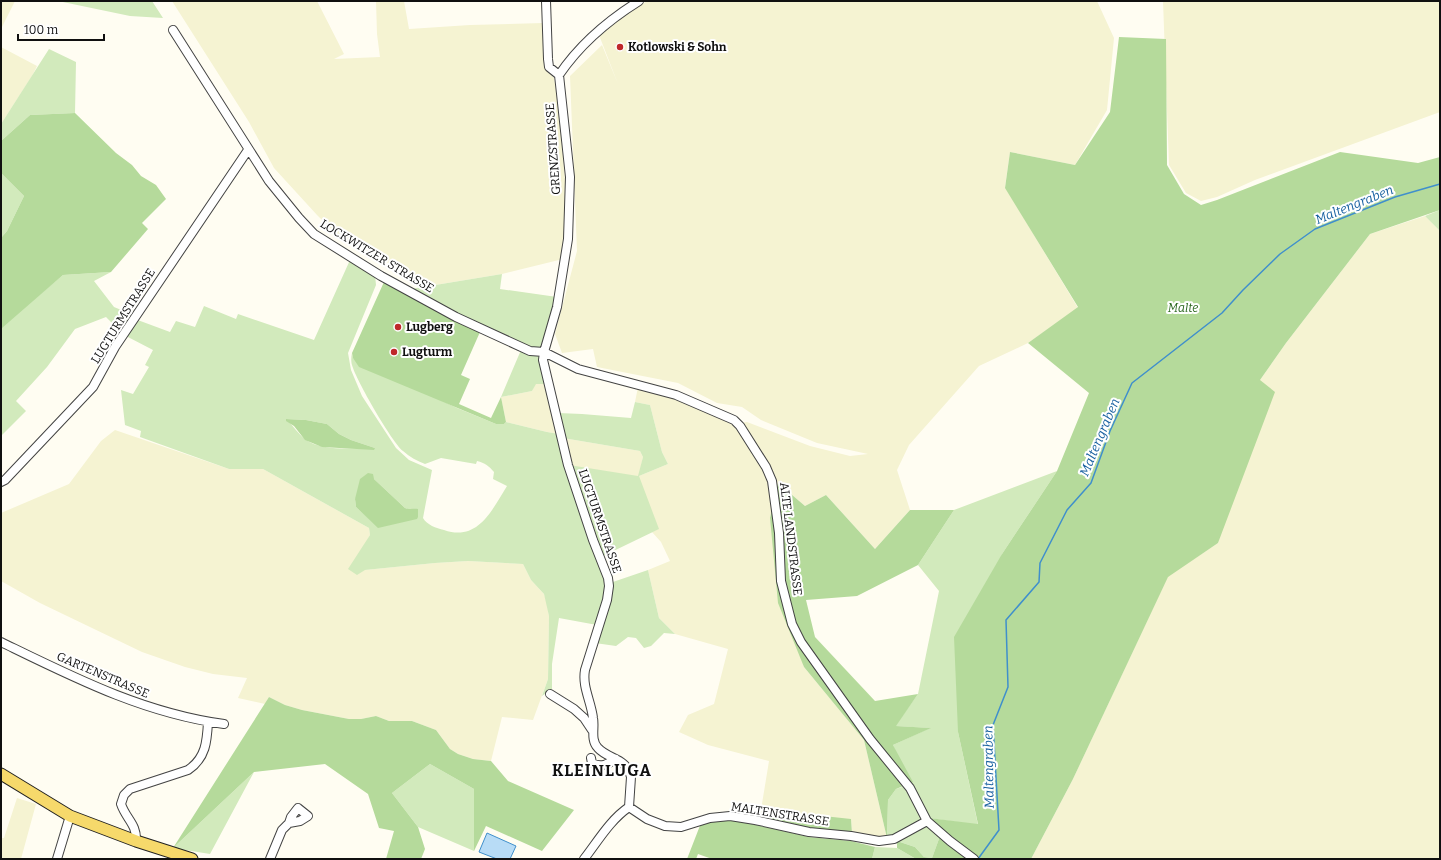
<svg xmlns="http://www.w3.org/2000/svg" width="1441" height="860" font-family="Bitter,serif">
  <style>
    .farmland { fill: #f5f3d2 }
    .green { fill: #d2eabc; fill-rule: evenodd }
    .forest { fill: #b5da9b }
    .water { fill: #b8dcf6; stroke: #3f8fcc }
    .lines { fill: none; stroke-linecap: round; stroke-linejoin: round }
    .stream { stroke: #3f8fcc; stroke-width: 1.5 }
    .minor-casing { stroke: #434343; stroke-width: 10 }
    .major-casing { stroke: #212121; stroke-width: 13 }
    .minor { stroke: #fff; stroke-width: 8 }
    .major { stroke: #f6d96b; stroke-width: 11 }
    .poi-dot { fill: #bf282a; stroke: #fff; stroke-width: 1.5 }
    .labels { text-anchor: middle; stroke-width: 4; stroke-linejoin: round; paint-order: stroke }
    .poi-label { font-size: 12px; font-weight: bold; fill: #101010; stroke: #fff; text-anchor: start }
    .street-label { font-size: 12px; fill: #101010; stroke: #fff }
    .park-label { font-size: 12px; font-style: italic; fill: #2c6820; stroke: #fff }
    .water-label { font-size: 13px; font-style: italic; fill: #1961a1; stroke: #fff }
    .district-label { font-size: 16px; font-weight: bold; letter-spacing: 1px; fill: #101010; stroke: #fff }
  </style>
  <rect width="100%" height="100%" fill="#fffdf2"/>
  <path class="farmland" d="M1 1H15L1 29Z
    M172 1H317L344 54 334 59 380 57 377 34 376 1H404L409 29 470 25 543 23 547 71 554 78 560 115 566 193 565 233 563 259 502 274 429 286 334 232 317 215 274 168 249 122Z
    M647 1H1097L1114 38 1107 110 1075 165 1010 152 1005 187 1078 308 1028 343 979 366 909 445 897 470 910 510 875 549 826 495 805 506 778 483 770 518 804 667 864 740 887 838 852 833 851 819 795 820 760 816 769 761 708 745 679 732 688 715 714 704 728 649 675 634 659 618 648 570 670 561 661 542 652 532 658 529 569 465 563 438 640 451 643 457 639 476 668 464 662 452 650 405 635 402 638 387 675 397 734 424 747 422 810 446 850 456 868 454 817 443 761 420 742 407 717 403 678 383 597 367 593 349 562 353 555 334 577 251 570 76 602 45 618 84 599 35 624 16Z
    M1163 1H1440V112L1255 180 1217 197 1201 201 1186 193 1169 165Z
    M1 47 37 66 32 76 1 124Z
    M1425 216 1440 231V859H1031L1073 779 1168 576 1218 543 1260 380 1286 343 1370 234Z
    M535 384H547L559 434 547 432 506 422 501 397 532 391Z
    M115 430 229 469H263L369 528 370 535 364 546 365 570 435 563 468 561 523 564 531 580 544 594 547 603 549 616 548 679 533 720 502 717 491 761 473 759 458 754 450 749 436 730 412 721H389L376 716 361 719H349L302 710 285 705 269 697 265 704 238 698 247 678 213 674 185 667 142 652 40 603 1 581V513L69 484 101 441Z
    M17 798 36 804 21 859H1V838H4Z"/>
  <path class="green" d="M58 1H152L163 18 130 16Z
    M49 49 76 62 75 113 30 115 1 141V124Z
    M1 173 24 196 7 231 1 238Z
    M1440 210V231L1425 216Z
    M350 260 375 275 376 285 348 353 351 370 362 396 396 448 409 460 432 470 423 518C427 525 436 528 444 530 478 542 492 510 507 486L493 479 494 472C489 466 485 463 477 461L476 464 441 458 425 464C417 461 410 457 403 451 392 442 356 380 352 365 351 362 351 357 352 353L353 358 457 408 496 424H504L506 422 547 432 559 434 607 586 597 625 559 618 552 664V689L542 696 548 679 549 616 544 594 531 580 523 564 468 561 435 563 365 570 357 575 348 569 370 535 369 528 263 469H229L140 437 141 431 125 425 121 390 133 394 149 367 145 365 153 350 126 336 135 319 170 332 176 321 195 327 204 306 236 319 238 314 314 340ZM286 419 306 420 327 424 339 434 351 440 375 448C355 448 321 452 305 439 298 434 293 425 286 419ZM374 479 405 508 410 510 415 509 378 527 356 507 355 499Z
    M111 272 94 281 114 307 131 314 121 332 106 317 75 329 47 367 16 401 26 411 1 436V327L63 275Z
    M502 274 500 289 557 297 541 347 531 348 457 314 411 289Z
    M521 350 541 355 547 384H536L532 391 501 397Z
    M635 402 650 405 662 452 668 464 639 476 659 529 601 557 569 465 638 476 643 457 640 451 563 438 558 413 582 414 631 418Z
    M1057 471 1002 554 958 732 978 825 929 818 909 784 893 745 930 728 895 726 918 694 939 591 918 565 954 510Z
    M648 570 659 618 675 634 664 633 651 646 644 648 636 638 628 637 616 646 595 643 610 583Z
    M430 764 474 789V851L418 827 392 793Z
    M254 772 210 854 173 848Z
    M905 786 924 821 887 838 888 800 896 789Z
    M924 824 940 836 932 858 924 857 915 847 897 841Z
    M875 847 897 848 916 859H872Z"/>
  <path class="forest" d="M1119 37 1166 39 1167 165 1184 194 1201 205 1217 200 1340 152 1418 163 1440 157V210L1370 234 1286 343 1260 380 1275 392 1218 543 1168 577 1073 779 1031 859H977L929 818 978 824 958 732 954 637 1002 554 1057 471 1089 393 1028 343 1078 307 1005 188 1010 152 1075 165 1110 112Z
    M75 113 116 153 132 165 141 176 156 185 166 199 142 223 148 229 111 272 63 275 2 328 1 238 7 231 24 196 1 173V141L30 115Z
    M389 281 480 332 461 375 470 379 459 404 491 418 501 397 506 422 504 424H496L359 367 353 358 352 353 384 282Z
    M286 419 306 420 327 424 339 434 351 440 375 448 374 450 322 447 305 440 294 426 286 421Z
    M368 473 373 474 374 479 405 508C410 510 414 508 418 509V517L417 519 378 528 356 507 355 499 360 479Z
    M778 483 805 506 826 495 875 549 910 510H954L918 565 857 596 806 600 815 637 875 701 918 694 896 726 931 728 893 745 913 782 896 789 888 800 887 838 864 740 804 667 778 603 770 518Z
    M269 697 285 705 302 710 349 719H361L376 716 389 721H412L436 730 450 749 458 754 473 759 491 761 508 781 574 810 542 851 486 826 474 851V789L430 764 392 793 418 827 425 849 421 859H386L394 831 379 828 368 794 325 764 254 772 173 848Z
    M805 814 851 819 852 833 809 829 766 821V817L795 820Z
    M730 819 809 837 851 841 875 847 872 859H712L698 854 696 859H687L701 823Z
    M940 836 966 859H916L897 848V841L915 847 924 857 932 858Z"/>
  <path class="water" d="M487 833 516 846 510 859H497L479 852Z"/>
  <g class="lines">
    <path class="stream" d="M978 859 999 830 993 725 1008 687 1006 620 1039 582 1040 563 1067 510 1091 483 1110 431 1132 383 1222 313 1243 290 1280 254 1315 229 1395 197 1440 184"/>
    <g class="minor-casing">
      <path id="minor" d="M546 1 548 59 549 67 559 75
        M173 30 269 181 299 218 314 234 381 276 456 317 530 351 544 352 578 369 676 395 734 420 740 426 766 467 772 481 779 533 781 581 792 624 801 642 870 739 910 788 927 821 950 841 974 859
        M1 482 5 480 93 387 115 347 248 150
        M1 642C73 677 143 713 224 724
        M550 694 574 709 584 718 592 730
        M591 758 592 763C601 768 608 764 616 759
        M629 807 631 777C626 757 609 760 598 748 590 740 595 727 593 718 591 701 582 687 585 670L607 600 609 586 608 578 593 540 568 465 543 360 544 352 557 307 568 239 570 177 559 75C580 44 607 21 639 1
        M629 807 647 819 665 826 681 827 710 818 730 816 755 820 809 832 851 836 879 841 894 839 927 821
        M136 841C137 824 126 819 121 804L124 795 130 789 188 770C206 758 207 741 208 722
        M57 859 70 816
        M270 859 282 830 289 823 291 817 298 808 308 816 300 821 289 823
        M584 859C598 841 610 820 629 807"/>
    </g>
    <g class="major-casing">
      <path id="major" d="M1 774 70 816 136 841 192 859"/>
    </g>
    <use href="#minor" class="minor"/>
    <use href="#major" class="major"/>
  </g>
  <g class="poi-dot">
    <circle cx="620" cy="47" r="4"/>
    <circle cx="398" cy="327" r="4"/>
    <circle cx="394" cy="352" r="4"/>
  </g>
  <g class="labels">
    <g class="poi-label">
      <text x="628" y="51">Kotlowski &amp; Sohn</text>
      <text x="406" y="331">Lugberg</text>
      <text x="402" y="356">Lugturm</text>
    </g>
    <g class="street-label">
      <text transform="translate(553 149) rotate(-94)" y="4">GRENZSTRASSE</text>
      <text transform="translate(377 256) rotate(31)" y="4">LOCKWITZER STRASSE</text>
      <text transform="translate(123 316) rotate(-58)" y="4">LUGTURMSTRASSE</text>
      <text transform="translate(600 521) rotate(71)" y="4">LUGTURMSTRASSE</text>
      <text transform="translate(791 539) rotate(83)" y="4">ALTE LANDSTRASSE</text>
      <text transform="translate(103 675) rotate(23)" y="4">GARTENSTRASSE</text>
      <text transform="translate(780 814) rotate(9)" y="4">MALTENSTRASSE</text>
    </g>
    <g class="park-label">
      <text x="1183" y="312">Malte</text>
    </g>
    <g class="water-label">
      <text transform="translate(1354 204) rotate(-22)" y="5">Maltengraben</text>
      <text transform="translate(1099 437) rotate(-67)" y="5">Maltengraben</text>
      <text transform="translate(988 767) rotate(-91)" y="5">Maltengraben</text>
    </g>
    <g class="district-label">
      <text x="602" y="776">KLEINLUGA</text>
    </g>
  </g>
  <rect width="1441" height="860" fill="none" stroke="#101010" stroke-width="4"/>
  <path d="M18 34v6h86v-6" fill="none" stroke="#101010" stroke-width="2"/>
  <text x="24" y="34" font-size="12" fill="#101010" stroke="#ffffff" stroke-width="3" paint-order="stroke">100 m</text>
</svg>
